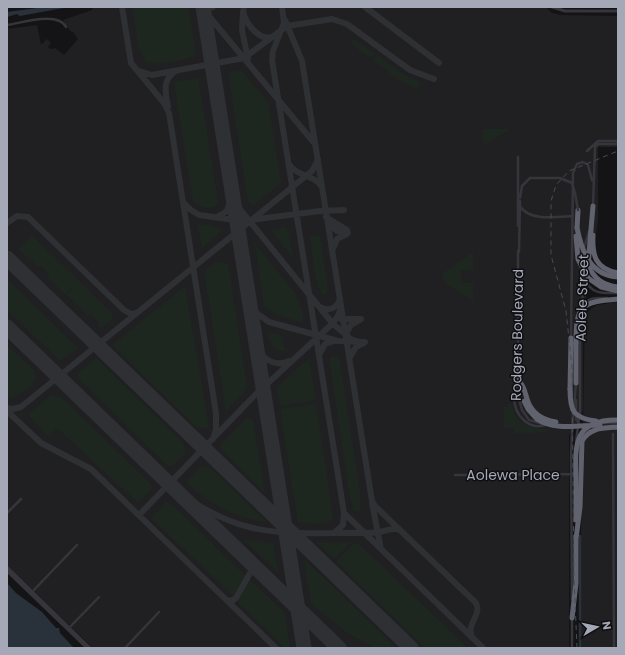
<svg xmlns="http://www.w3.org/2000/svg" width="625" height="655" font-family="Poppins,sans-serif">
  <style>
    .built { fill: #202023 }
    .green { fill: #1e2620 }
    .water { fill: #29313b }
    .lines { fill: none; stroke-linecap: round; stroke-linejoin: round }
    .canal { stroke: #29313b; stroke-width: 2.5 }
    .taxiway { stroke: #2e3034; stroke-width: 6 }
    .runway { stroke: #2e3034; stroke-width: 15 }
    .minor { stroke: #35353b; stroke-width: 2.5 }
    .tertiary { stroke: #35353b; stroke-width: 3 }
    .motorway { stroke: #60626d; stroke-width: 5 }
    .rail { stroke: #494b52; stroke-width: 1; stroke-dasharray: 5 4; stroke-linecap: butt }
    .minor-bridge { stroke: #35353b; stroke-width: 2.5 }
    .motorway-bridge { stroke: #60626d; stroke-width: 5 }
    .labels { text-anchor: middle; stroke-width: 3; stroke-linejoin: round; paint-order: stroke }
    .street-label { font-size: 14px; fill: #a5a8b7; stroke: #0f0f11 }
  </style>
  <rect width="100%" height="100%" fill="#141416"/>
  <path class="built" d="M93 7H546L552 13 561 15 618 16V147H598V221L583 316V411L569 436V648H93L7 565V29L37 25 41 45 47 39 51 43 48 47 51 49 55 48 64 55 78 39 73 32 70 31 63 20 92 10Z
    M618 302V648H579L585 313 597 305Z"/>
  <path class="green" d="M132 7H188L196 55C182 61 161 66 146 62L139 49Z
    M353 39 356 40 375 54 371 57 367 56 352 45Z
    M377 55 403 74 420 82 418 89 396 78 374 61V58Z
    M237 70 243 72 268 102 281 183 254 205 248 202 228 73Z
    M193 79H198L199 83 218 201 216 206C208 210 200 208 193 201L174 83V81Z
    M483 129H508V131L485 144 483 143Z
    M197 224 209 225 223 230 202 248Z
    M283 227 287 228 294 259 270 230Z
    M32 235 112 313V319L101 329 98 325 99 323 91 314 88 316 66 295 73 289 72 288 65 294 47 276 49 274 40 265 38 267 18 249Z
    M320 235 328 291 324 295C315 291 312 247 310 236Z
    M255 244 296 294 303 314V323L277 315 264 306Z
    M473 252V270H461V283H473V301L446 284 443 280V273Z
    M216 262H221L228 264 247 386 245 391 226 411 204 271Z
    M7 279 78 348 60 361 7 310Z
    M185 286 209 427 202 429 195 426 112 345Z
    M268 332 280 335V337L282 335 285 351C272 351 270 343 268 332Z
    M7 345 34 370 36 376 31 386 13 398 7 396Z
    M339 356 360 492 361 509 358 512 354 510 350 497 329 357Z
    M96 358 183 442 186 453 172 466 167 465 79 379 77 374Z
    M309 358 316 400 280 406 277 387Z
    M51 395 61 397 150 483 152 488 138 503 57 428 49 437 31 418 29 414 31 412Z
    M508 403 512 404C517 425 527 428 547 429L546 432 514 434V428H504V407H508Z
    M316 404 333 518C328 525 306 524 298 522L280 409Z
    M247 418 253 420 265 494 221 449 220 445Z
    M201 466 211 468 267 522C237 519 210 504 188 484L187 481Z
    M166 502 174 506 246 576 234 597 152 519V517Z
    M244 540 273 543 278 572Z
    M316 542 350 543 334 559Z
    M357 543 360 545 468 648H425L337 563V560L353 544Z
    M304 559 397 648H376L347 633 311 604Z
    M249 579 285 613 290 648H285L239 604V598Z"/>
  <path class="water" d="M44 7H69L20 16 17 14 7 17V12Z
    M7 583 16 593 42 612 56 628H59L60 633 74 648H7Z"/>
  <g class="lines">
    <path class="canal" d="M580 648V536"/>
    <path class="taxiway" d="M122 7 131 63 164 103 169 113 216 413V429L213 439
      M244 7C240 18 259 42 271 37
      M282 7 284 23 273 51 272 60 344 513 483 648
      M365 7 439 63
      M203 9 315 144
      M203 9 213 7
      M243 12 242 30 248 59
      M285 20 302 61 372 501 375 506 476 603C482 616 466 623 472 637
      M139 71 152 75 244 58 287 26 332 19 347 24 410 70 434 79
      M168 107C166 94 161 80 176 71
      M289 164C297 177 314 174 322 187
      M232 191 239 208 333 324 352 340 360 342
      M184 203 191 210 199 215 242 221 320 211 344 210
      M217 217 227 211 232 195
      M326 217 347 230
      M7 223 17 216 28 217 124 310 131 314 136 313
      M329 224 337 231 348 233
      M333 249 337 239 347 234
      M248 295 255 312 269 322 338 341 365 342
      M320 307C329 312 338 308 340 298
      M341 319H361
      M346 334 351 325 360 320
      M256 343C260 358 274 368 289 361
      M319 355 325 344 334 341
      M350 357 356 347 364 343
      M7 408 13 409 21 407 312 171 318 160
      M7 411 41 443 91 469 276 648
      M174 488C239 539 280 533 358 533 365 533 373 533 380 532 387 531 392 527 400 530
      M372 503 381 549
      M139 515 254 396 333 323 338 316 341 308
      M334 533 343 525 344 513
      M226 600 232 601 236 598 254 566
      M304 645V648"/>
    <path class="runway" d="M203 7 304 648
      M7 258 411 648
      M7 327 339 648"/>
    <path class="minor" d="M7 25C22 23 58 11 66 27
      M587 151 598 141H618
      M518 157V226
      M520 198 522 186 530 178H560L572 183
      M519 205C529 222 556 217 573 216
      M593 206 595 147 598 144H618
      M582 265 584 248 589 231
      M585 280C592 295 604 293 618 293
      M582 307C588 297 596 298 607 298
      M580 310 584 290 583 272
      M571 338 573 173 577 164 583 162 588 165 592 180
      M518 370V251
      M517 381C517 386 514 391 514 397 514 415 529 432 548 424
      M576 400V419L579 424
      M574 408 576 383
      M522 410 529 420 543 424
      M605 423H618
      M613 434 614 648
      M576 442 580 410V317
      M455 475 572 474
      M7 513 21 499
      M32 592 77 545
      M572 599 571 454 573 413
      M69 628 99 597
      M125 648 159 612
      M572 648V618"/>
    <path class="tertiary" d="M552 7 565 11H618
      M7 567 90 648
      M7 571 87 648"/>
    <path class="motorway" d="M593 206 588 265C594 279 603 285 618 287
      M577 228 578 210
      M593 235C592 255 595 269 618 273
      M588 278 601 287 618 291
      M518 370 520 383
      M519 381C524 386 525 392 527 399 531 412 542 420 556 422
      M576 383V343
      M570 389 571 338
      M524 401 528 409 537 419
      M576 520V493
      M576 539 580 507 582 441C590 427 604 428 618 427
      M572 618 576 583V536"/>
    <path class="rail" d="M577 648 574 578 572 367 566 311 551 255V201L556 185 569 171 618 151"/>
    <path class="minor-bridge" d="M572 183 575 193 578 210
      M519 252 520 201
      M519 381V399L522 410"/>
    <path class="motorway-bridge" d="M577 228C582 252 590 275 618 277
      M576 236 578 259 588 278
      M576 343C576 305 581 302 618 299
      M570 389C570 411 573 418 596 421
      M537 419C554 431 581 425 600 425
      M576 493C577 455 566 419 618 420"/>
  </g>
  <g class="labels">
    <g class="street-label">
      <text transform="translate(582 298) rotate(-88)" y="5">Aolele Street</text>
      <text transform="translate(517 335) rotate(-89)" y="5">Rodgers Boulevard</text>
      <text x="513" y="480">Aolewa Place</text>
    </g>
  </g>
  <rect width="625" height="655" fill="none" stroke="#a5a8b7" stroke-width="16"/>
  <g transform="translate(597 627) rotate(81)" stroke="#0f0f11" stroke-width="3" paint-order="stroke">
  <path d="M0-3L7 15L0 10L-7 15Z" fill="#a5a8b7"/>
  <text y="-6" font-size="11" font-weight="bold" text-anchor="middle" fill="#a5a8b7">N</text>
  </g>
</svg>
